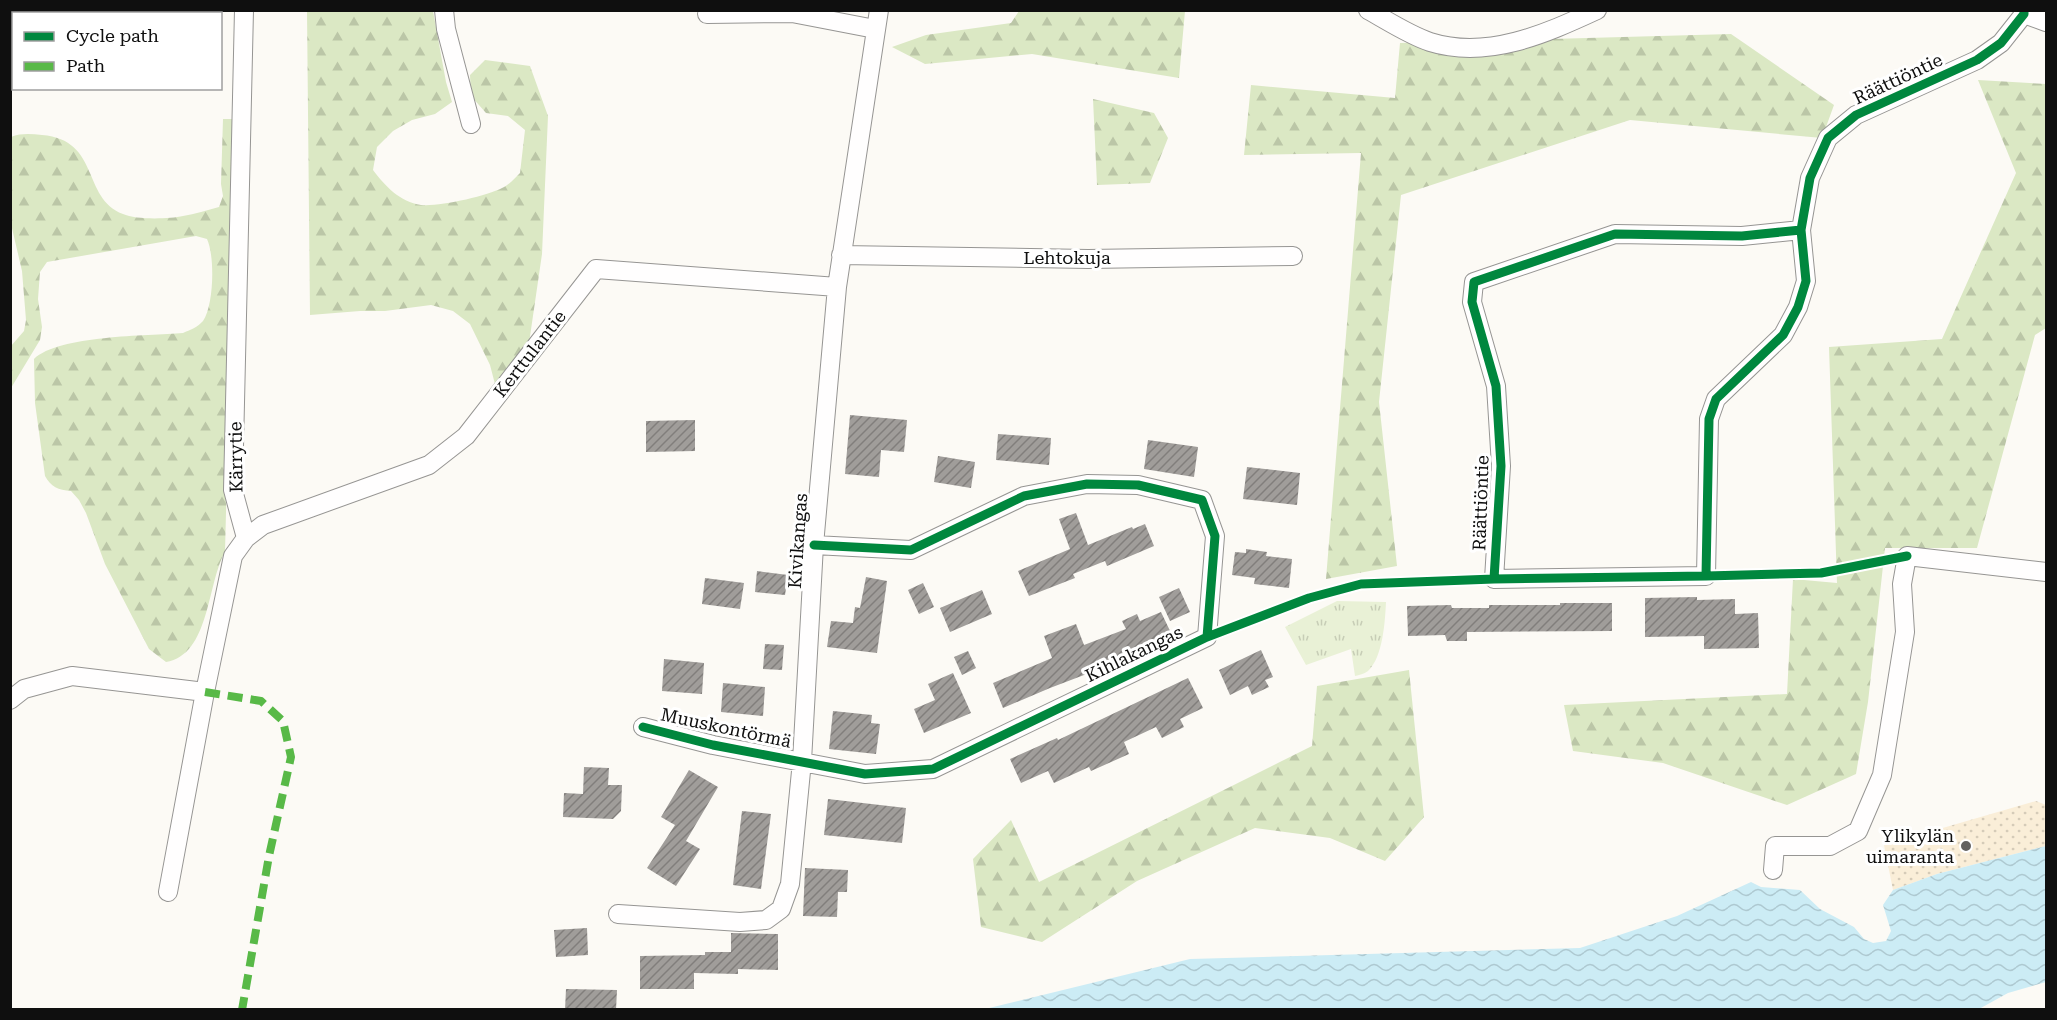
<svg xmlns="http://www.w3.org/2000/svg" width="2057" height="1020" font-family="'Roboto Serif',serif">
  <style>
    .forest { fill: url(#forest-firs) }
    .sand { fill: url(#sand-dots) }
    .park { fill: url(#park-tufts) }
    .water { fill: url(#water-waves) }
    .building { fill: url(#building-hatch) }
    .lines { fill: none; stroke-linecap: round; stroke-linejoin: round }
    .minor-casing { stroke: #969593; stroke-width: 20 }
    .minor { stroke: #fffefe; stroke-width: 18 }
    .quiet { stroke: #58b947; stroke-width: 8; stroke-dasharray: 15 8; stroke-linecap: butt }
    .cycleway-casing { stroke: #fff; stroke-width: 13 }
    .cycleway { stroke: #00873e; stroke-width: 9 }
    .poi-dot { fill: #626160; stroke: #fff; stroke-width: 2 }
    .labels { text-anchor: middle; stroke-width: 6; stroke-linejoin: round; paint-order: stroke }
    .street-label { font-size: 18px; fill: #0f0f0f; stroke: #fff }
    .poi-label { font-size: 18px; fill: #0f0f0f; stroke: #fff; text-anchor: end }
  </style>
  <defs>
    <pattern id="forest-firs" width="22" height="20" patternUnits="userSpaceOnUse" patternTransform="scale(1.5)"><rect width="22" height="20" fill="#dbe8c4"/><path d="M5 1l3.5 6h-7zM16 11l3.5 6h-7z" fill="#bbc6a7"/></pattern>
    <pattern id="sand-dots" width="8" height="8" patternUnits="userSpaceOnUse" patternTransform="scale(1.5)"><rect width="8" height="8" fill="#faeed8"/><path d="M2 2h.1M6 6h.1" fill="none" stroke="#d5cbb8" stroke-width="1.8" stroke-linecap="round"/></pattern>
    <pattern id="park-tufts" width="24" height="20" patternUnits="userSpaceOnUse" patternTransform="scale(1.5)"><rect width="24" height="20" fill="#e9f1d6"/><path d="M3 7l-1-3M5 7V3M7 7l1-3M15 17l-1-3M17 17v-4M19 17l1-3" fill="none" stroke="#c7cdb6"/></pattern>
    <pattern id="water-waves" width="16" height="10" patternUnits="userSpaceOnUse" patternTransform="scale(1.5)"><rect width="16" height="10" fill="#ccecf5"/><path d="M0 5q4-4 8 0t8 0" fill="none" stroke="#aec9d1"/></pattern>
    <pattern id="building-hatch" width="6" height="6" patternUnits="userSpaceOnUse" patternTransform="scale(1.5)"><rect width="6" height="6" fill="#a09d9a"/><path d="M-1 1l2-2M0 6l6-6M5 7l2-2" fill="none" stroke="#817e7c"/></pattern>
  </defs>
  <rect width="100%" height="100%" fill="#fcfaf5"/>
  <path class="forest" d="M307 11H433L446 82 452 102 435 114 412 120 393 131 377 147 373 170C385 186 400 202 421 205 438 207 487 196 502 188 509 185 515 178 520 173L525 130 508 116 486 113 471 96 470 75 485 60 530 66 548 116 542 254 527 357 496 388 490 365 470 324 453 311 431 305 385 311H360L310 315Z
    M1019 11H1185L1179 78 1032 54 925 64 892 47 926 35 1011 23Z
    M1731 34 1834 105 1822 138 1630 120 1401 195 1379 402 1397 566 1326 579 1361 153 1244 155 1251 85 1395 98 1400 43Z
    M1978 80 2046 84V328L2035 335 1977 548H1885L1868 702 1856 774 1787 805 1663 763 1573 751 1564 705 1787 694 1793 579 1837 583 1829 347 1942 339 2016 173Z
    M1093 99 1154 113 1168 138 1150 183 1097 185Z
    M223 119H236L225 552C207 583 210 655 166 662L149 649 105 564 86 513 79 500 71 491C58 490 51 487 45 476L35 403 34 359C59 335 147 336 183 333 190 330 198 327 203 321 214 305 215 256 207 239L196 236 47 262 40 272 38 299 42 327 40 340 11 388V346L24 331 26 320 22 271 11 224V137C21 133 31 134 42 135 101 140 81 198 123 214 136 220 169 219 183 216 195 214 207 210 219 207L223 196 221 184Z
    M1409 670 1424 817 1385 861 1330 838 1255 828 1137 881 1042 942 981 927 973 859 1011 820 1039 882 1312 746 1317 686Z"/>
  <path class="sand" d="M2036 801 2046 805V846L1937 874 1893 890 1884 845Z"/>
  <path class="park" d="M1337 601 1386 602C1385 622 1383 657 1368 671 1364 674 1359 675 1355 676L1351 649 1306 665 1285 627Z"/>
  <path class="water" d="M2046 846V982L2008 993 1979 1009H985L1190 959 1580 948 1677 916 1751 882 1761 887 1800 890 1820 909 1854 927 1864 939 1873 943 1886 941 1891 931 1883 905 1893 890 1937 874Z"/>
  <path class="building" d="M850 415 907 420 904 452 881 450 879 477 845 474Z
    M695 420V451L646 452V421Z
    M998 434 1051 438 1049 465 996 460Z
    M1148 440 1198 447 1194 477 1144 469Z
    M938 456 975 462 971 488 934 482Z
    M1247 467 1300 473 1297 505 1243 499Z
    M1076 513 1088 545 1132 527 1133 529 1145 524 1154 546 1107 566 1105 561 1073 574 1075 578 1029 596 1018 571 1070 549 1059 519Z
    M1246 549 1267 552 1266 556 1292 559 1289 588 1254 584 1255 578 1232 575 1235 552 1246 553Z
    M757 571 788 575 785 595 755 592Z
    M866 577 887 581 877 653 827 647 831 621 853 623 855 607 860 608Z
    M705 578 744 583 740 609 702 604Z
    M923 583 934 607 919 614 908 590Z
    M1179 588 1190 612 1170 621 1159 597Z
    M982 590 992 614 950 632 940 608Z
    M1697 597V600L1735 599V614L1758 613 1759 648 1704 649V636L1645 637V598Z
    M1560 603H1612V631L1467 632V641H1447L1445 635 1408 636 1407 606 1451 605 1452 608H1489V605H1560Z
    M1161 612 1172 635 1117 660 1118 662 1050 688 1003 708 993 683 1052 658 1044 636 1076 624 1084 645 1126 629 1122 621 1137 614 1140 621Z
    M765 644 784 645 782 670 763 669Z
    M1261 650 1273 677 1265 680 1269 687 1252 695 1248 686 1230 695 1219 670Z
    M968 651 976 668 962 675 954 657Z
    M664 659 704 663 702 694 662 691Z
    M953 673 971 713 924 733 914 709 935 700 928 684Z
    M1188 678 1203 708 1180 719 1184 727 1162 738 1156 727 1124 742 1129 754 1091 771 1089 767 1054 783 1048 771 1021 783 1010 759 1057 738 1058 740Z
    M723 683 765 687 763 716 721 712Z
    M833 711 872 715 871 723 880 724 876 754 829 749Z
    M584 767 609 768 608 785H622L621 811 613 819 563 817 564 793 583 794Z
    M689 770 718 787 686 841 700 849 676 886 647 868 675 825 661 817Z
    M828 799 906 808 902 843 824 835Z
    M742 811 771 814 761 889 733 885Z
    M805 868 848 870 847 892H838L837 917 803 916Z
    M587 928 588 955 556 957 554 930Z
    M731 933 778 934V970L738 969V974L694 973V989H640V956L705 955V952H731Z
    M566 989 617 990 616 1010H565Z"/>
  <g class="lines">
    <g class="minor-casing">
      <path id="minor" d="M444 10 446 29 471 124
        M1368 10C1388 21 1409 35 1430 42 1487 60 1545 34 1597 10
        M707 14 792 13 875 29
        M2024 14 2046 22
        M1801 230 1742 236 1615 234 1474 282 1472 302 1496 386 1501 466 1494 579 1706 576 1709 419 1716 399 1783 335 1798 307 1806 281 1801 230 1810 178 1828 138 1856 115 1977 60 2001 43 2024 14V10
        M841 255 1088 259 1293 256
        M246 538 263 525 429 465 466 436 596 269 837 287
        M10 700 24 689 72 676 205 692
        M643 727 713 745 865 774 933 769 1207 637 1215 536 1202 500 1138 485 1087 484 1024 496 911 550 814 545
        M1773 870 1775 846H1830L1858 831 1882 775 1905 632 1902 584 1907 556 2046 572
        M168 892 205 692 233 556 246 538 233 490 244 10
        M618 914 740 922 766 920 781 909 790 884 802 761 814 545 837 287 879 10"/>
    </g>
    <use href="#minor" class="minor"/>
    <path class="quiet" d="M205 692 261 701 283 721 291 757 269 856 242 1010"/>
    <g class="cycleway-casing">
      <path id="cycleway" d="M1801 230 1742 236 1615 234 1474 282 1472 302 1496 386 1501 466 1494 579 1706 576 1709 419 1716 399 1783 335 1798 307 1806 281 1801 230 1810 178 1828 138 1856 115 1977 60 2001 43 2024 14V10
        M1706 576 1821 573 1907 556
        M1207 637 1309 598 1361 584 1494 579
        M643 727 713 745 865 774 933 769 1207 637 1215 536 1202 500 1138 485 1087 484 1024 496 911 550 814 545"/>
    </g>
    <use href="#cycleway" class="cycleway"/>
  </g>
  <circle class="poi-dot" cx="1966" cy="846" r="6"/>
  <g class="labels">
    <g class="street-label">
      <text transform="translate(1898 79) rotate(-25)" y="6">Räättiöntie</text>
      <text x="1067" y="264">Lehtokuja</text>
      <text transform="translate(530 354) rotate(-52)" y="6">Kerttulantie</text>
      <text transform="translate(236 457) rotate(-91)" y="6">Kärrytie</text>
      <text transform="translate(1481 503) rotate(-88)" y="6">Räättiöntie</text>
      <text transform="translate(798 541) rotate(-86)" y="6">Kivikangas</text>
      <text transform="translate(1134 654) rotate(-26)" y="6">Kihlakangas</text>
      <text transform="translate(726 728) rotate(12)" y="6">Muuskontörmä</text>
    </g>
    <g class="poi-label">
      <text x="1954" y="842">Ylikylän<tspan x="1954" dy="21">uimaranta</tspan></text>
    </g>
  </g>
  <rect width="2057" height="1020" fill="none" stroke="#0f0f0f" stroke-width="24"/>
  <rect x="12" y="12" width="210" height="78" fill="#ffffff" stroke="#9f9f9f" stroke-width="1.5"/>
  <rect x="24" y="32" width="30" height="9" fill="#00873e" stroke="#9f9f9f" stroke-width="1.5"/>
  <text x="66" y="42" font-size="18" fill="#0f0f0f">Cycle path</text>
  <rect x="24" y="62" width="30" height="9" fill="#58b947" stroke="#9f9f9f" stroke-width="1.5"/>
  <text x="66" y="72" font-size="18" fill="#0f0f0f">Path</text>
</svg>
